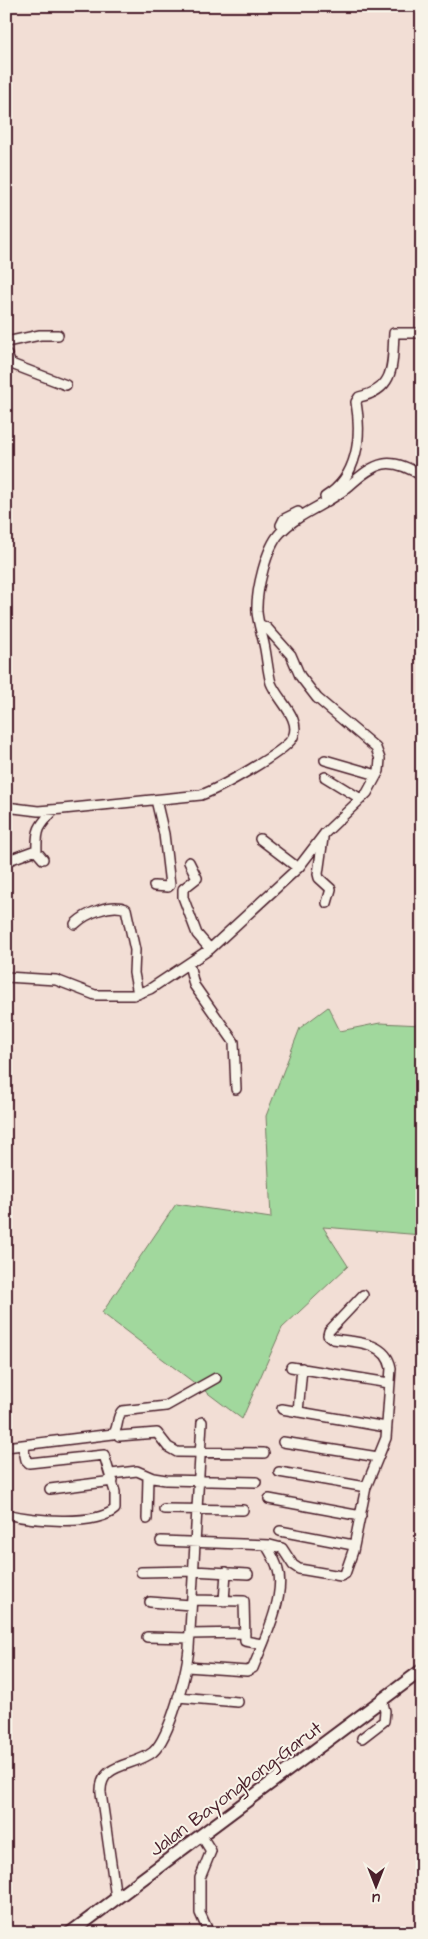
<svg xmlns="http://www.w3.org/2000/svg" width="428" height="1939" font-family="'Architects Daughter',sans-serif">
  <style>
    .green { fill: #a1d89d; stroke: #767c64 }
    .lines { fill: none; stroke-linecap: round; stroke-linejoin: round }
    .minor-casing { stroke: #4a1f2b; stroke-width: 12 }
    .major-casing { stroke: #4a1f2b; stroke-width: 15 }
    .minor { stroke: #f7f3e8; stroke-width: 9 }
    .major { stroke: #f7f3e8; stroke-width: 11 }
    .labels { text-anchor: middle; stroke-width: 4; stroke-linejoin: round; paint-order: stroke }
    .street-label { font-size: 19px; fill: #4a1f2b; stroke: #f7f3e8 }
  </style>
  <rect width="100%" height="100%" fill="#f2ded5"/>
  <filter id="ink" filterUnits="userSpaceOnUse"><feTurbulence type="fractalNoise" baseFrequency=".02" numOctaves="2"/><feDisplacementMap in="SourceGraphic" scale="10" xChannelSelector="R" yChannelSelector="G"/><feConvolveMatrix kernelMatrix="1 2 1 2 8 2 1 2 1" color-interpolation-filters="sRGB"/></filter>
  <g filter="url(#ink)">
    <path class="green" d="M328 1007 340 1031 380 1023 422 1025V1235L323 1227 348 1266 282 1328 242 1419 102 1313 176 1204 271 1218 266 1116 300 1028Z"/>
    <g class="lines">
      <g class="minor-casing">
        <path id="minor" d="M6 342 40 335H58
          M6 353 10 362 14 365 66 385
          M325 497C358 477 362 437 356 402L359 397C396 389 392 364 394 333H422
          M284 528 281 525 284 519 298 512
          M325 760 377 775
          M325 777 361 799
          M6 807 38 811 63 809 201 795C218 789 287 751 293 737 302 719 277 699 271 683 268 672 267 660 265 649 263 637 258 624 257 612 256 591 266 548 280 533 299 512 328 505 349 486 376 462 389 455 422 476
          M323 838 318 874 319 878 331 889 327 903
          M260 839 298 868
          M43 859 37 852C36 829 39 826 54 810
          M6 861 36 850
          M189 862 197 878 183 889V897L197 934 210 949
          M154 886 168 887 170 885 164 834 156 800
          M75 924C86 913 111 903 126 909L135 950 134 973 138 994
          M189 964 194 985 234 1042 236 1089
          M6 977 56 980 95 995H134L150 989 210 949 299 867 325 833 367 793 379 771 380 759 376 748 317 698 300 676 291 655 267 628 261 625
          M291 1367 389 1383
          M282 1409 386 1427
          M298 1412 302 1368
          M119 1436 157 1433 168 1447 177 1452 264 1453
          M283 1442 378 1457
          M6 1447 113 1434C119 1428 116 1417 122 1411L166 1406 216 1378
          M279 1472 366 1487
          M111 1474 137 1471 153 1478 166 1480 256 1482
          M50 1489 113 1481
          M269 1499 361 1516
          M164 1509 243 1510
          M6 1514C30 1520 95 1527 115 1509V1492L104 1455 29 1463 26 1460 23 1446
          M147 1519 148 1476
          M280 1531 353 1545
          M161 1541 270 1545 282 1548 293 1565 299 1569 341 1576 345 1574 353 1551 366 1487 386 1438 391 1368C386 1341 354 1342 333 1339L328 1335 329 1331 363 1295
          M141 1572 193 1571 248 1574
          M192 1600 244 1601 245 1641 262 1644
          M224 1601 226 1572
          M150 1602 191 1605
          M190 1634 245 1633
          M147 1637 190 1638
          M187 1667 247 1671 253 1668C263 1643 286 1596 278 1570 276 1561 271 1553 266 1545
          M178 1697 238 1702
          M362 1738 384 1721 385 1711 382 1700
          M201 1835 211 1851 200 1878V1913L209 1933
          M116 1898 101 1793C99 1762 135 1767 153 1752 170 1737 187 1671 189 1648L202 1422"/>
      </g>
      <g class="major-casing">
        <path id="major" d="M70 1933 422 1670"/>
      </g>
      <use href="#minor" class="minor"/>
      <use href="#major" class="major"/>
    </g>
  </g>
  <g class="labels">
    <g class="street-label">
      <text transform="translate(235 1788) rotate(-37)" y="7">Jalan Bayongbong-Garut</text>
    </g>
  </g>
  <rect width="428" height="1939" fill="none" stroke="#f7f3e8" stroke-width="25"/>
  <rect x="12" y="12" width="403" height="1914" fill="none" stroke="#4a1f2b" stroke-width="2" filter="url(#ink)"/>
  <g transform="translate(376 1886) rotate(180)" stroke="#f7f3e8" stroke-width="4" paint-order="stroke">
  <path d="M0-4L9 19L0 12L-9 19Z" fill="#4a1f2b"/>
  <text y="-8" font-size="14" font-weight="bold" text-anchor="middle" fill="#4a1f2b">U</text>
  </g>
</svg>
